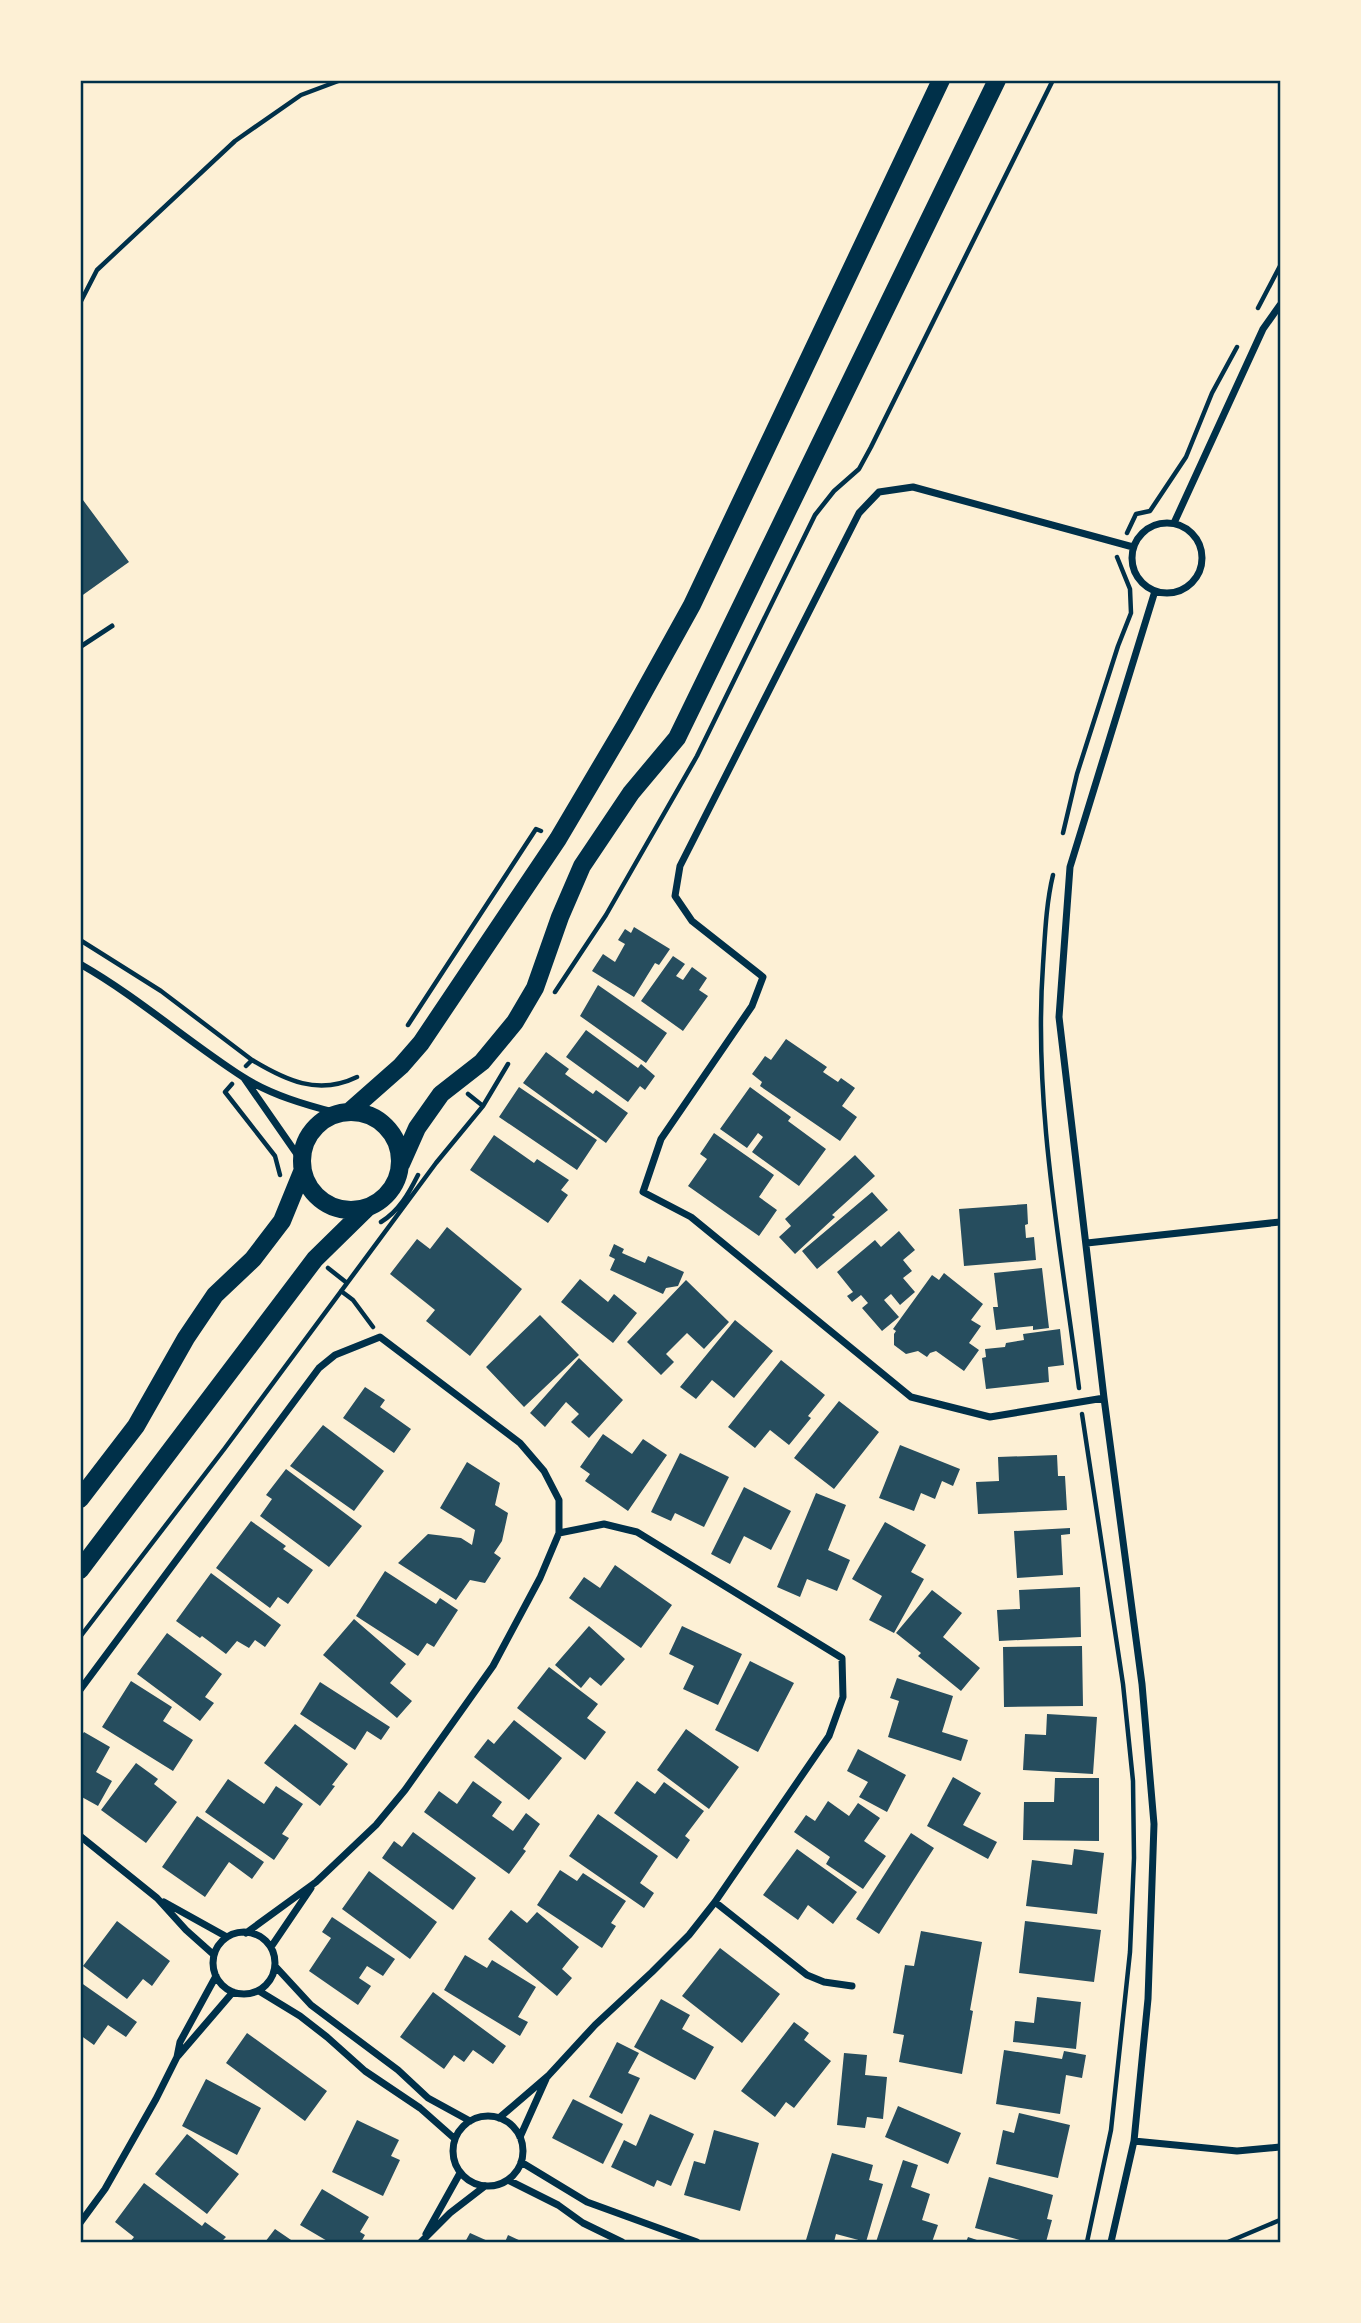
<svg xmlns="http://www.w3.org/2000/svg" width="1361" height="2323" font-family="Rubik,sans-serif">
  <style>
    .building { fill: #264d5e }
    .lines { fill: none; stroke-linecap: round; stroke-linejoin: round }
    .path { stroke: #003049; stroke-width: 4.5 }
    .service { stroke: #003049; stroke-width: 5 }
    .minor { stroke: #003049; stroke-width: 7 }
    .primary { stroke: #003049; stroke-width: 18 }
    .neatline { fill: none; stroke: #003049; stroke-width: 2.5 }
  </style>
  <rect width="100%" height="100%" fill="#fdf0d5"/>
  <path class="building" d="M80 496 129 562 80 597Z
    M634 927 670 949 659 965 655 963 634 997 592 971 603 954 615 962 625 944 618 940 625 929 631 933Z
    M673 956 685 964 676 976 683 980 692 967 707 978 699 990 708 996 683 1031 641 1001Z
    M598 985 667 1033 646 1063 580 1016Z
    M586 1030 638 1068 641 1064 655 1076 645 1090 640 1086 628 1102 566 1057Z
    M786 1039 827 1067 823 1072 838 1082 841 1078 855 1088 842 1106 857 1117 840 1141 760 1086 762 1082 752 1074 765 1056 771 1060Z
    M546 1052 569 1069 565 1074 593 1094 596 1090 628 1113 606 1143 523 1083Z
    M519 1087 597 1140 577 1170 499 1117Z
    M750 1087 791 1117 788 1121 826 1149 799 1186 752 1152 763 1137 758 1133 747 1148 720 1129Z
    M714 1133 774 1175 759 1197 777 1210 759 1236 688 1186 707 1159 700 1154Z
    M494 1135 534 1163 537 1159 569 1180 561 1190 568 1195 548 1223 470 1170Z
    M855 1155 875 1176 832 1215 835 1217 795 1254 779 1237 791 1226 785 1219Z
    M872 1192 888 1210 817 1269 802 1251Z
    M1027 1204 1028 1224 1025 1225 1026 1238 1034 1237 1036 1260 964 1266 959 1209Z
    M447 1227 522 1289 470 1356 426 1321 435 1310 390 1274 417 1239 430 1249Z
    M899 1231 915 1250 903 1260 912 1271 903 1278 915 1292 900 1305 891 1294 884 1300 899 1317 882 1331 862 1308 868 1303 861 1295 852 1302 847 1296 853 1292 837 1272 875 1240 881 1247Z
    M614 1244 624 1249 622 1253 645 1263 648 1256 684 1272 678 1286 666 1288 663 1294 610 1270 615 1259 609 1256Z
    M1042 1268 1049 1328 1033 1330V1326L996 1330 993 1307H998L994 1273Z
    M944 1273 983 1304 971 1320 981 1326 969 1343 979 1350 964 1371 936 1351 930 1353 927 1357 918 1351 906 1354 894 1345V1334L896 1331 893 1329 932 1275 939 1280Z
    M580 1279 608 1302 614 1294 637 1313 613 1343 561 1302Z
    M686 1280 729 1322 704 1349 687 1333 666 1354 674 1362 661 1375 627 1342Z
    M540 1315 579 1355 524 1407 486 1367Z
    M735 1320 773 1351 734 1398 712 1380 696 1399 680 1387Z
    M1060 1329 1064 1365 1048 1367 1049 1382 986 1389 982 1358 986 1357 985 1349 1005 1347 1006 1343 1024 1340 1023 1334Z
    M579 1358 623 1400 589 1438 571 1422 579 1414 566 1402 545 1427 530 1413Z
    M781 1360 825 1395 808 1416 811 1418 789 1445 770 1430 755 1448 728 1427Z
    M365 1387 385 1400 380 1407 411 1429 394 1453 343 1418Z
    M839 1401 879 1432 834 1489 794 1458Z
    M323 1425 384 1471 354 1511 290 1466Z
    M603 1434 632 1454 643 1439 667 1455 628 1511 585 1481 590 1474 580 1467Z
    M900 1445 960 1469 953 1486 942 1481 935 1499 921 1493 914 1511 879 1498Z
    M680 1453 729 1477 704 1527 675 1513 671 1521 651 1512Z
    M1057 1455 1058 1476H1065L1067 1510 978 1514 976 1482 999 1481 998 1457Z
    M467 1462 500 1483 495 1505 508 1513 502 1541 494 1553 501 1558 485 1583 470 1580 456 1600 398 1563 428 1534 461 1538 472 1545 475 1530 440 1508Z
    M286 1469 362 1526 329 1567 260 1516 272 1499 266 1495Z
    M744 1487 791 1511 771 1550 744 1536 730 1564 711 1554Z
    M816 1493 846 1505 828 1550 850 1560 837 1591 807 1579 800 1597 777 1587Z
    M251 1521 286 1546 283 1549 313 1570 288 1604 278 1597 270 1608 216 1568Z
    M885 1522 926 1545 911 1572 924 1579 894 1633 869 1620 882 1596 852 1579Z
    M1070 1528V1534L1061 1535 1063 1575 1017 1578 1014 1531Z
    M615 1565 672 1605 641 1648 569 1598 584 1577 600 1588Z
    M385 1571 436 1604 440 1598 458 1610 434 1647 427 1643 418 1656 356 1616Z
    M211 1573 281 1625 265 1647 255 1640 249 1648 237 1641 226 1654 202 1636 200 1638 176 1621Z
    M1080 1587 1081 1637 999 1641 997 1610 1020 1609 1019 1590Z
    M932 1590 962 1613 943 1637 980 1668 961 1691 918 1656 921 1653 896 1633Z
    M354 1619 406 1664 390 1683 412 1701 397 1718 323 1655Z
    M589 1626 625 1659 601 1686 590 1677 581 1688 555 1665Z
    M682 1626 742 1654 718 1705 683 1689 694 1666 669 1654Z
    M167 1633 222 1674 205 1697 214 1703 200 1721 137 1674Z
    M1082 1646 1083 1706 1004 1707 1003 1647Z
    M750 1661 794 1683 758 1752 715 1730Z
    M549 1667 598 1704 587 1718 606 1732 585 1760 517 1708Z
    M897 1678 953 1696 942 1732 968 1740 961 1761 888 1737 899 1701 890 1698Z
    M131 1681 172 1707 163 1721 193 1740 173 1771 102 1727Z
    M320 1682 390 1727 381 1740 367 1731 355 1750 300 1714Z
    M1047 1714 1097 1717 1093 1774 1023 1770 1025 1734 1046 1735Z
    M514 1720 562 1758 529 1800 474 1757 488 1739 494 1744Z
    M295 1724 348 1764 332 1785 335 1786 320 1806 264 1763Z
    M686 1729 739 1767 709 1809 657 1770Z
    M84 1732 110 1747 96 1772 112 1781 98 1806 80 1796V1738Z
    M858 1749 906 1775 887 1812 859 1797 868 1782 847 1771Z
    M136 1763 158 1779 154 1784 177 1802 146 1843 101 1810Z
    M953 1777 981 1793 963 1825 997 1842 988 1859 927 1826Z
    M1055 1778H1099V1841L1023 1840 1024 1802H1054Z
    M228 1779 264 1804 276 1786 303 1804 282 1834 289 1838 274 1860 205 1812Z
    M473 1781 502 1802 492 1816 513 1831 526 1813 540 1824 523 1849 526 1851 509 1874 424 1812 439 1791 457 1804Z
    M637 1781 655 1794 664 1782 704 1811 685 1836 690 1840 677 1859 614 1813Z
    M828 1801 849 1816 858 1803 880 1818 864 1841 886 1856 863 1889 826 1864 830 1857 794 1832 806 1815 815 1821Z
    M598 1814 658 1856 640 1883 654 1893 644 1908 569 1856Z
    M197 1816 264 1862 252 1879 229 1862 205 1897 162 1867Z
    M413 1832 476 1878 453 1910 382 1858 394 1841 402 1847Z
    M911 1833 934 1848 879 1934 856 1919Z
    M797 1849 857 1892 833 1924 808 1905 798 1920 763 1895Z
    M1074 1849 1104 1853 1097 1914 1026 1906 1032 1860 1072 1865Z
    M560 1870 577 1881 583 1873 626 1901 611 1923 616 1926 602 1948 537 1905Z
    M369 1871 437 1922 410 1959 342 1909Z
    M511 1910 527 1923 537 1912 579 1947 562 1969 572 1978 557 1996 488 1939Z
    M332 1917 395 1959 383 1976 367 1966 359 1978 371 1986 358 2005 309 1971 331 1938 322 1932Z
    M117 1921 170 1961 152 1986 143 1979 127 1999 83 1966Z
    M1025 1921 1101 1930 1094 1982 1019 1973Z
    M921 1931 982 1942 970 2010 973 2011 962 2074 899 2062 904 2035 893 2033 905 1965 914 1966Z
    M720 1948 780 1994 742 2043 682 1996Z
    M465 1955 487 1968 492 1960 536 1987 518 2017 528 2022 520 2036 444 1990Z
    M80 1982 137 2022 126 2037 108 2025 94 2045 80 2035Z
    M433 1992 506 2046 493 2064 473 2050 464 2062 454 2055 444 2069 400 2037Z
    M1037 1997 1081 2002 1076 2049 1013 2042 1015 2021 1034 2023Z
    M661 1999 690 2015 682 2029 714 2047 695 2080 634 2047Z
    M794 2022 809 2033 804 2040 831 2061 794 2108 786 2102 775 2117 741 2091Z
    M247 2033 327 2091 305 2121 226 2063Z
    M617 2042 639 2053 628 2073 640 2078 622 2114 589 2097Z
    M1004 2050 1062 2059 1064 2051 1086 2055 1082 2078 1066 2075 1060 2114 996 2104Z
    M844 2053 867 2055 865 2075 887 2077 883 2119 867 2117 865 2128 837 2125Z
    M206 2079 261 2108 237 2155 182 2126Z
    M573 2099 623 2124 603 2164 552 2138Z
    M898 2106 961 2133 948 2164 885 2137Z
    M1019 2113 1070 2125 1058 2178 996 2164 1003 2130 1014 2133Z
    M650 2114 694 2134 671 2186 657 2180 654 2187 611 2167 624 2140 636 2146Z
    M357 2120 399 2140 391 2156 400 2160 383 2196 332 2172Z
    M714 2130 759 2143 740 2211 684 2195 694 2161 705 2164Z
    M187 2134 239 2174 207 2214 155 2174Z
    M832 2153 873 2165 869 2180 883 2184 866 2242 836 2234 834 2242 806 2240Z
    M903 2160 918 2165 911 2187 930 2194 922 2220 938 2225 932 2242H876Z
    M989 2177 1053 2195 1047 2219 1052 2220 1046 2242H1027L975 2228Z
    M144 2183 202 2226 205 2222 226 2237 221 2242H130L134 2237 115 2222Z
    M322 2189 369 2217 360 2232 365 2235 361 2242H329L300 2225Z
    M275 2229 294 2242H265Z
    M470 2233 490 2242H465Z
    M508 2235 523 2242H505Z
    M968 2237 983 2242H966Z"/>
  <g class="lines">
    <path class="path" d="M80 303 97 270 235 141 301 95 341 80
      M1258 308 1280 266
      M1127 533 1136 514 1150 511 1186 457 1212 393 1237 347
      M1063 833 1077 774 1118 646 1131 613 1130 589 1117 557
      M1053 875C1046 904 1045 935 1043 965 1033 1106 1061 1248 1079 1388
      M80 940 161 991 252 1060
      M555 992 606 915 697 756 815 515 834 491 859 469 871 447 1053 80
      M408 1025 536 829 541 831
      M246 1066 252 1060C285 1080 318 1096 357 1077
      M232 1084 225 1092 275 1156 280 1175
      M468 1094 483 1106
      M381 1222C399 1211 409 1193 418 1175
      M328 1268 347 1283
      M341 1291 353 1300 373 1327
      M1082 1414 1123 1684 1133 1781 1134 1858 1130 1952 1111 2130 1087 2242
      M80 1637 225 1448 436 1163 483 1106 508 1064
      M1228 2242 1280 2220"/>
    <path class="service" d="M80 647 112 626"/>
    <path class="minor" d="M1174 523 1263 329 1280 305
      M1132 558a35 35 0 1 1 70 0a35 35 0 1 1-70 0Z
      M80 964C138 997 187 1041 243 1077 271 1095 306 1105 337 1113
      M244 1078 301 1160
      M1087 1243 1280 1222
      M1104 1398 990 1417 911 1397 691 1217 643 1192 661 1139 752 1006 763 977 692 921 675 896 680 866 859 513 879 492 913 487 1133 547
      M80 1690 319 1368 335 1355 380 1337 520 1443 544 1471 559 1500V1533L540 1578 493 1666 405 1790 376 1825 316 1882 246 1933
      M80 1836 157 1898 186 1930 214 1955
      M164 1902 227 1937
      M715 1902 807 1975 824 1982 852 1986
      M213 1963a31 31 0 1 1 62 0a31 31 0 1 1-62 0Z
      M271 1947 311 1888
      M275 1966 311 2005 398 2070 428 2098 470 2121
      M259 1991 300 2016 327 2037 365 2071 420 2108 455 2139
      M178 2056 233 1992
      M453 2151a35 35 0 1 1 70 0a35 35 0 1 1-70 0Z
      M499 2118 548 2076 595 2025 652 1972 689 1935 715 1902 829 1736 843 1697 842 1658 637 1532 604 1524 559 1533
      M520 2137 546 2079
      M1134 2141 1237 2151 1280 2147
      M521 2162 587 2202 697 2242
      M508 2180 558 2205 583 2223 622 2242
      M80 2223 105 2189 156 2099 177 2057 180 2042 216 1976
      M426 2234 460 2173
      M421 2242 450 2213 485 2186
      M1111 2242 1134 2141 1148 1999 1154 1824 1142 1684 1104 1398 1059 1017 1070 867 1155 591"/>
    <path class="primary" d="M350 1111 401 1066 421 1043 558 839 626 724 692 605 941 80
      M302 1161a49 49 0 1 1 98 0a49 49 0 1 1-98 0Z
      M401 1164 417 1128 441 1094 482 1062 515 1022 535 988 560 917 582 866 631 793 677 738 997 80
      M80 1499 136 1426 186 1338 215 1295 253 1259 282 1221 302 1172
      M80 1570 315 1259 367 1208"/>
  </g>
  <rect width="1361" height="2323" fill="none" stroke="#fdf0d5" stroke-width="164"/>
  <rect x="82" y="82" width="1197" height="2159" class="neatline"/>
</svg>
